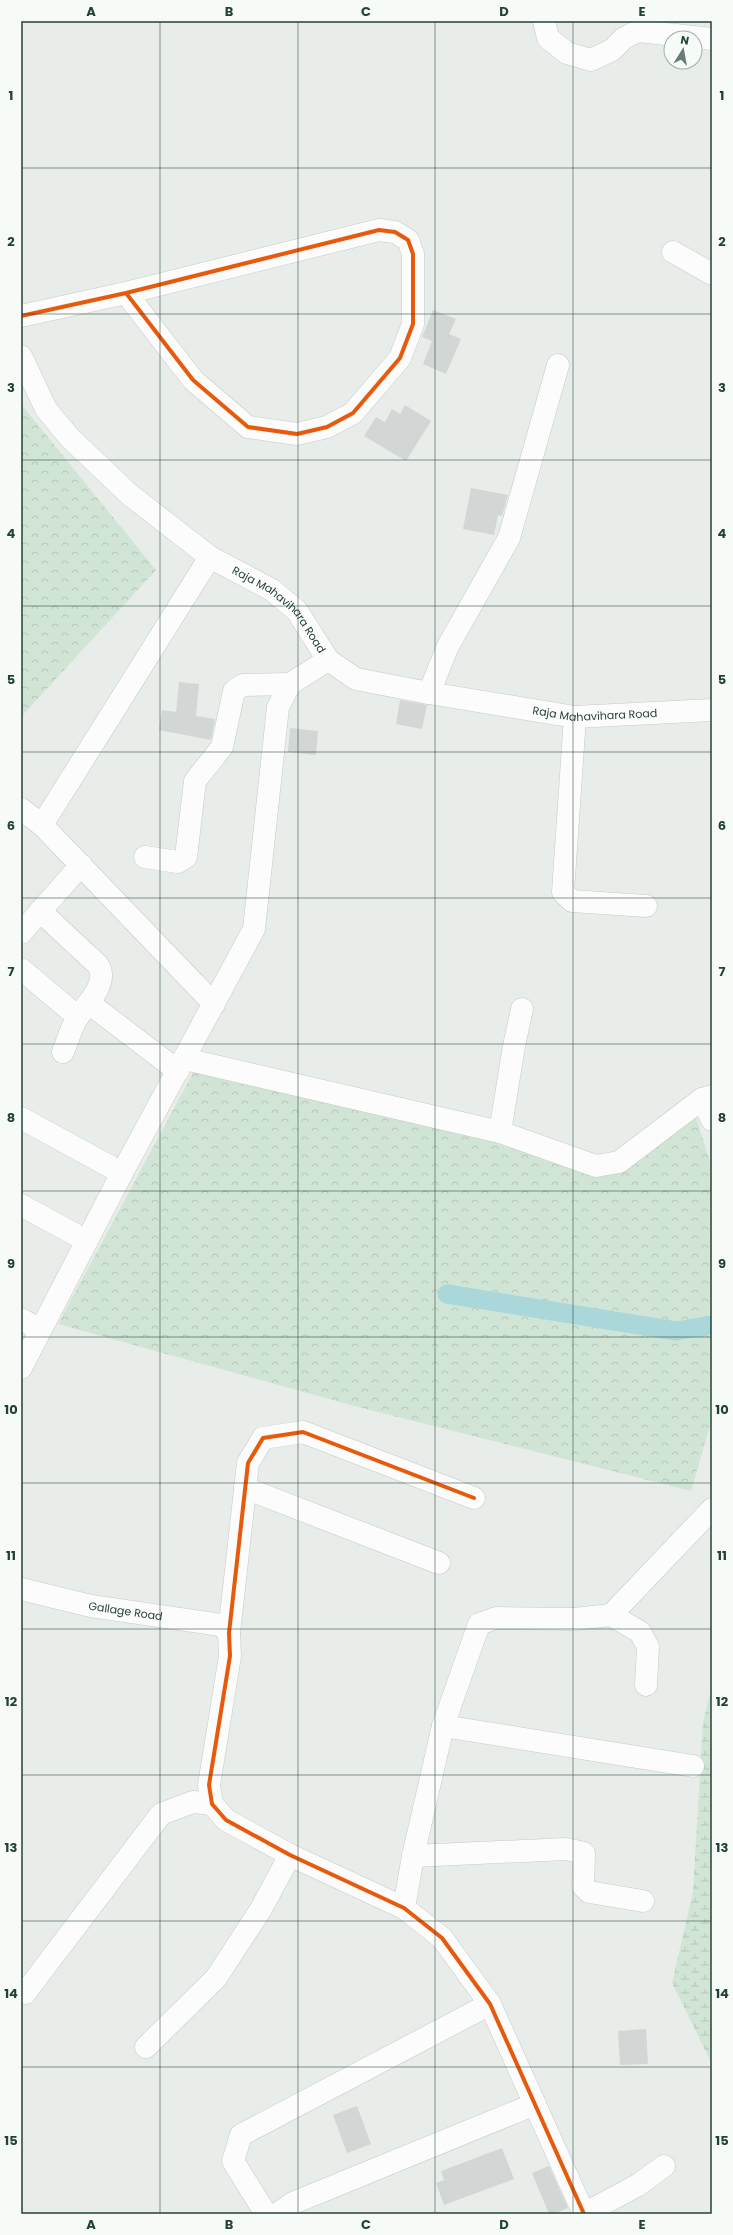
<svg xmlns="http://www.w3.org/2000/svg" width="733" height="2235" font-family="Poppins,sans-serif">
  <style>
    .forest { fill: url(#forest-crowns) }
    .wetland { fill: url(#wetland-marsh) }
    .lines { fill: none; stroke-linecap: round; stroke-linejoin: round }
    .canal { stroke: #a9d7da; stroke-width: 19 }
    .building { fill: #d2d6d4 }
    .minor-casing { stroke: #c5cac7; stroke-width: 23 }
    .minor { stroke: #fcfcfc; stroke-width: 22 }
    .cycleway-casing { stroke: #f6fbf8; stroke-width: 6 }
    .cycleway { stroke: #e8590c; stroke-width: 4 }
    .grid { fill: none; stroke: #244137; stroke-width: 1; stroke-opacity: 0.55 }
    .labels { text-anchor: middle; stroke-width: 3; stroke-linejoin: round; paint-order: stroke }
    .street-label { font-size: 11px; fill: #244137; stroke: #f6fbf8 }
    .neatline { fill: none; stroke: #244137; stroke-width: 1.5 }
    .grid-label { font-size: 13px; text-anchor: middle; font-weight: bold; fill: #244137 }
  </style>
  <defs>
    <pattern id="forest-crowns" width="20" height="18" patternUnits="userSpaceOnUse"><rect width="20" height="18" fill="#d1e5d6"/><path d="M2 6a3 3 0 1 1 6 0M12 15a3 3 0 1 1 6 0" fill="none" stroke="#b3c6b8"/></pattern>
    <pattern id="wetland-marsh" width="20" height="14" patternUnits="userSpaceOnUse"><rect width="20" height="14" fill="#d1e5d6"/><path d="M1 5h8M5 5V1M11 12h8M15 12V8" fill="none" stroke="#b3c6b8"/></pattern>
  </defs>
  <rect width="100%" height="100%" fill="#e8edea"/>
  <path class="forest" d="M21 404 156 570 21 717Z
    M200 1060 407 1108 587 1169 696 1117 712 1168V1419L691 1491 358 1407 58 1324Z"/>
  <path class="wetland" d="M712 1686V2064L672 1983 693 1892 703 1722Z"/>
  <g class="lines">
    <path class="canal" d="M447 1294 676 1331 712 1325"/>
  </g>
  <path class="building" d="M433 310 456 319 449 334 461 339 446 374 423 364 432 341 422 337Z
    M405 405 431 421 406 461 364 436 376 417 385 422 392 409 400 414Z
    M471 488 508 495 502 516 498 515 494 535 463 529Z
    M179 682 199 684 196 716 215 719 211 740 159 730 162 710 176 712Z
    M400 700 427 705 422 729 396 724Z
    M290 728 318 731 316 755 288 752Z
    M646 2029 648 2064 620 2065 618 2031Z
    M357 2106 371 2144 347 2153 333 2115Z
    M502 2148 514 2179 444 2205 436 2183 444 2180 441 2171Z
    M549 2166 568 2208 553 2214H549L532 2173Z"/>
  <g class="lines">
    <g class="minor-casing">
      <g id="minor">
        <path d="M544 21 548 38 567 53 591 60 612 50 624 38 638 31 712 39"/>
        <path d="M673 252 712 274"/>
        <path d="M21 316 126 293 379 230 395 232 408 240 413 254V324L400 358 353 413 327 427 297 434 248 427 193 380 126 293"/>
        <path id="s1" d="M21 356 46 409 70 438 130 495 210 557 272 590 297 611 328 660 356 679 429 693 575 717 712 710"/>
        <path d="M429 693 448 646 509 538 558 365"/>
        <path d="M575 717 563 892 572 901 646 906"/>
        <path d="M21 809 42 825 214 1004"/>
        <path d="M42 825 210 557"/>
        <path d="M145 857 178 862 186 857 195 781 222 747 234 691 243 685 290 684"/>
        <path d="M40 911 98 965C109 983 88 1002 78 1017 71 1027 68 1040 63 1052"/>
        <path d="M21 933 81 865"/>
        <path d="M21 969 78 1017"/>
        <path d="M90 1004 178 1071"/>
        <path d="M185 1059 500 1132 596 1166 619 1162 702 1099 712 1096"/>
        <path d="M702 1099 712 1120"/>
        <path d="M21 1118 122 1173"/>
        <path d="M500 1132 514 1046 522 1009"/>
        <path d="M21 1205 87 1241"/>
        <path d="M21 1319 40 1330"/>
        <path d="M21 1368 122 1173 254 929 278 707 290 684 328 660"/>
        <path d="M245 1488 439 1563"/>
        <path d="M474 1498 303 1432 263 1438 248 1463 229 1633 230 1656 209 1785 212 1804 226 1820 290 1855 404 1908 442 1938 490 2004 584 2214"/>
        <path id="s2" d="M21 1589 91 1606 221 1625 229 1633"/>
        <path d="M611 1615 712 1509"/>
        <path d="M443 1726 693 1766"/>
        <path d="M413 1856 566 1849 584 1853 583 1886 589 1892 643 1901"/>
        <path d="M404 1908 413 1856 443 1726 479 1624 496 1618 574 1619 611 1615 640 1632 648 1647 646 1685"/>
        <path d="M25 1993 161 1814 193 1802 212 1804"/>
        <path d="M146 2047 216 1978 261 1909 290 1855"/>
        <path d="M266 2214 233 2161 241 2135 490 2004"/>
        <path d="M277 2214 293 2203 535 2104"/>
        <path d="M584 2214 638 2185 664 2166"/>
      </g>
    </g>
    <use href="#minor" class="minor"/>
    <g class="cycleway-casing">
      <path id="cycleway" d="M21 316 126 293 379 230 395 232 408 240 413 254V324L400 358 353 413 327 427 297 434 248 427 193 380 126 293
        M474 1498 303 1432 263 1438 248 1463 229 1633 230 1656 209 1785 212 1804 226 1820 290 1855 404 1908 442 1938 490 2004 584 2214"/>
    </g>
    <use href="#cycleway" class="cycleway"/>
  </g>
  <path class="grid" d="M160 21V2214M298 21V2214M435 21V2214M573 21V2214M21 168H712M21 314H712M21 460H712M21 606H712M21 752H712M21 898H712M21 1044H712M21 1191H712M21 1337H712M21 1483H712M21 1629H712M21 1775H712M21 1921H712M21 2067H712"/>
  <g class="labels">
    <g class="street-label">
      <text dy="4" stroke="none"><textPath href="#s1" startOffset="369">Raja Mahavihara Road</textPath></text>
      <text dy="4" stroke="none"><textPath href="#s1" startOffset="717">Raja Mahavihara Road</textPath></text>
      <text dy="4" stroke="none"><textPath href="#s2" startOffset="107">Gallage Road</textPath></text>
    </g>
  </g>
  <rect width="733" height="2235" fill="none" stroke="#f6fbf8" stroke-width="44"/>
  <g transform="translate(683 50) rotate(11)"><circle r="19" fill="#f6fbf8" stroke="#a2b1ab"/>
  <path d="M0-3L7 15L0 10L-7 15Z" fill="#697d76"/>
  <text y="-6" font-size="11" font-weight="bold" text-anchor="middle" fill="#244137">N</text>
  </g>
  <rect x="22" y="22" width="689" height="2191" class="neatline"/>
  <g class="grid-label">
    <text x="91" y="16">A</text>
    <text x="229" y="16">B</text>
    <text x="366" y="16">C</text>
    <text x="504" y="16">D</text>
    <text x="642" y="16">E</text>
    <text x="11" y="100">1</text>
    <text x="722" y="100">1</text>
    <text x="11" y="246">2</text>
    <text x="722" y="246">2</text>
    <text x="11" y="392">3</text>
    <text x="722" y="392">3</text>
    <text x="11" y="538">4</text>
    <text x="722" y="538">4</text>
    <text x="11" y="684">5</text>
    <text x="722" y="684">5</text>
    <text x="11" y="830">6</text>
    <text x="722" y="830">6</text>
    <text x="11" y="976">7</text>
    <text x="722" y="976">7</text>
    <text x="11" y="1122">8</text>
    <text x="722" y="1122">8</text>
    <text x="11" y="1268">9</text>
    <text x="722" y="1268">9</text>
    <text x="11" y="1414">10</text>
    <text x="722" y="1414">10</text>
    <text x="11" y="1560">11</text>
    <text x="722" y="1560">11</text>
    <text x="11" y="1706">12</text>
    <text x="722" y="1706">12</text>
    <text x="11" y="1852">13</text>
    <text x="722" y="1852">13</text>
    <text x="11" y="1998">14</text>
    <text x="722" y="1998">14</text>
    <text x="11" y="2145">15</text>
    <text x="722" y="2145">15</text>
    <text x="91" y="2229">A</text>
    <text x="229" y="2229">B</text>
    <text x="366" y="2229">C</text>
    <text x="504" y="2229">D</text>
    <text x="642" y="2229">E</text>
  </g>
</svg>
